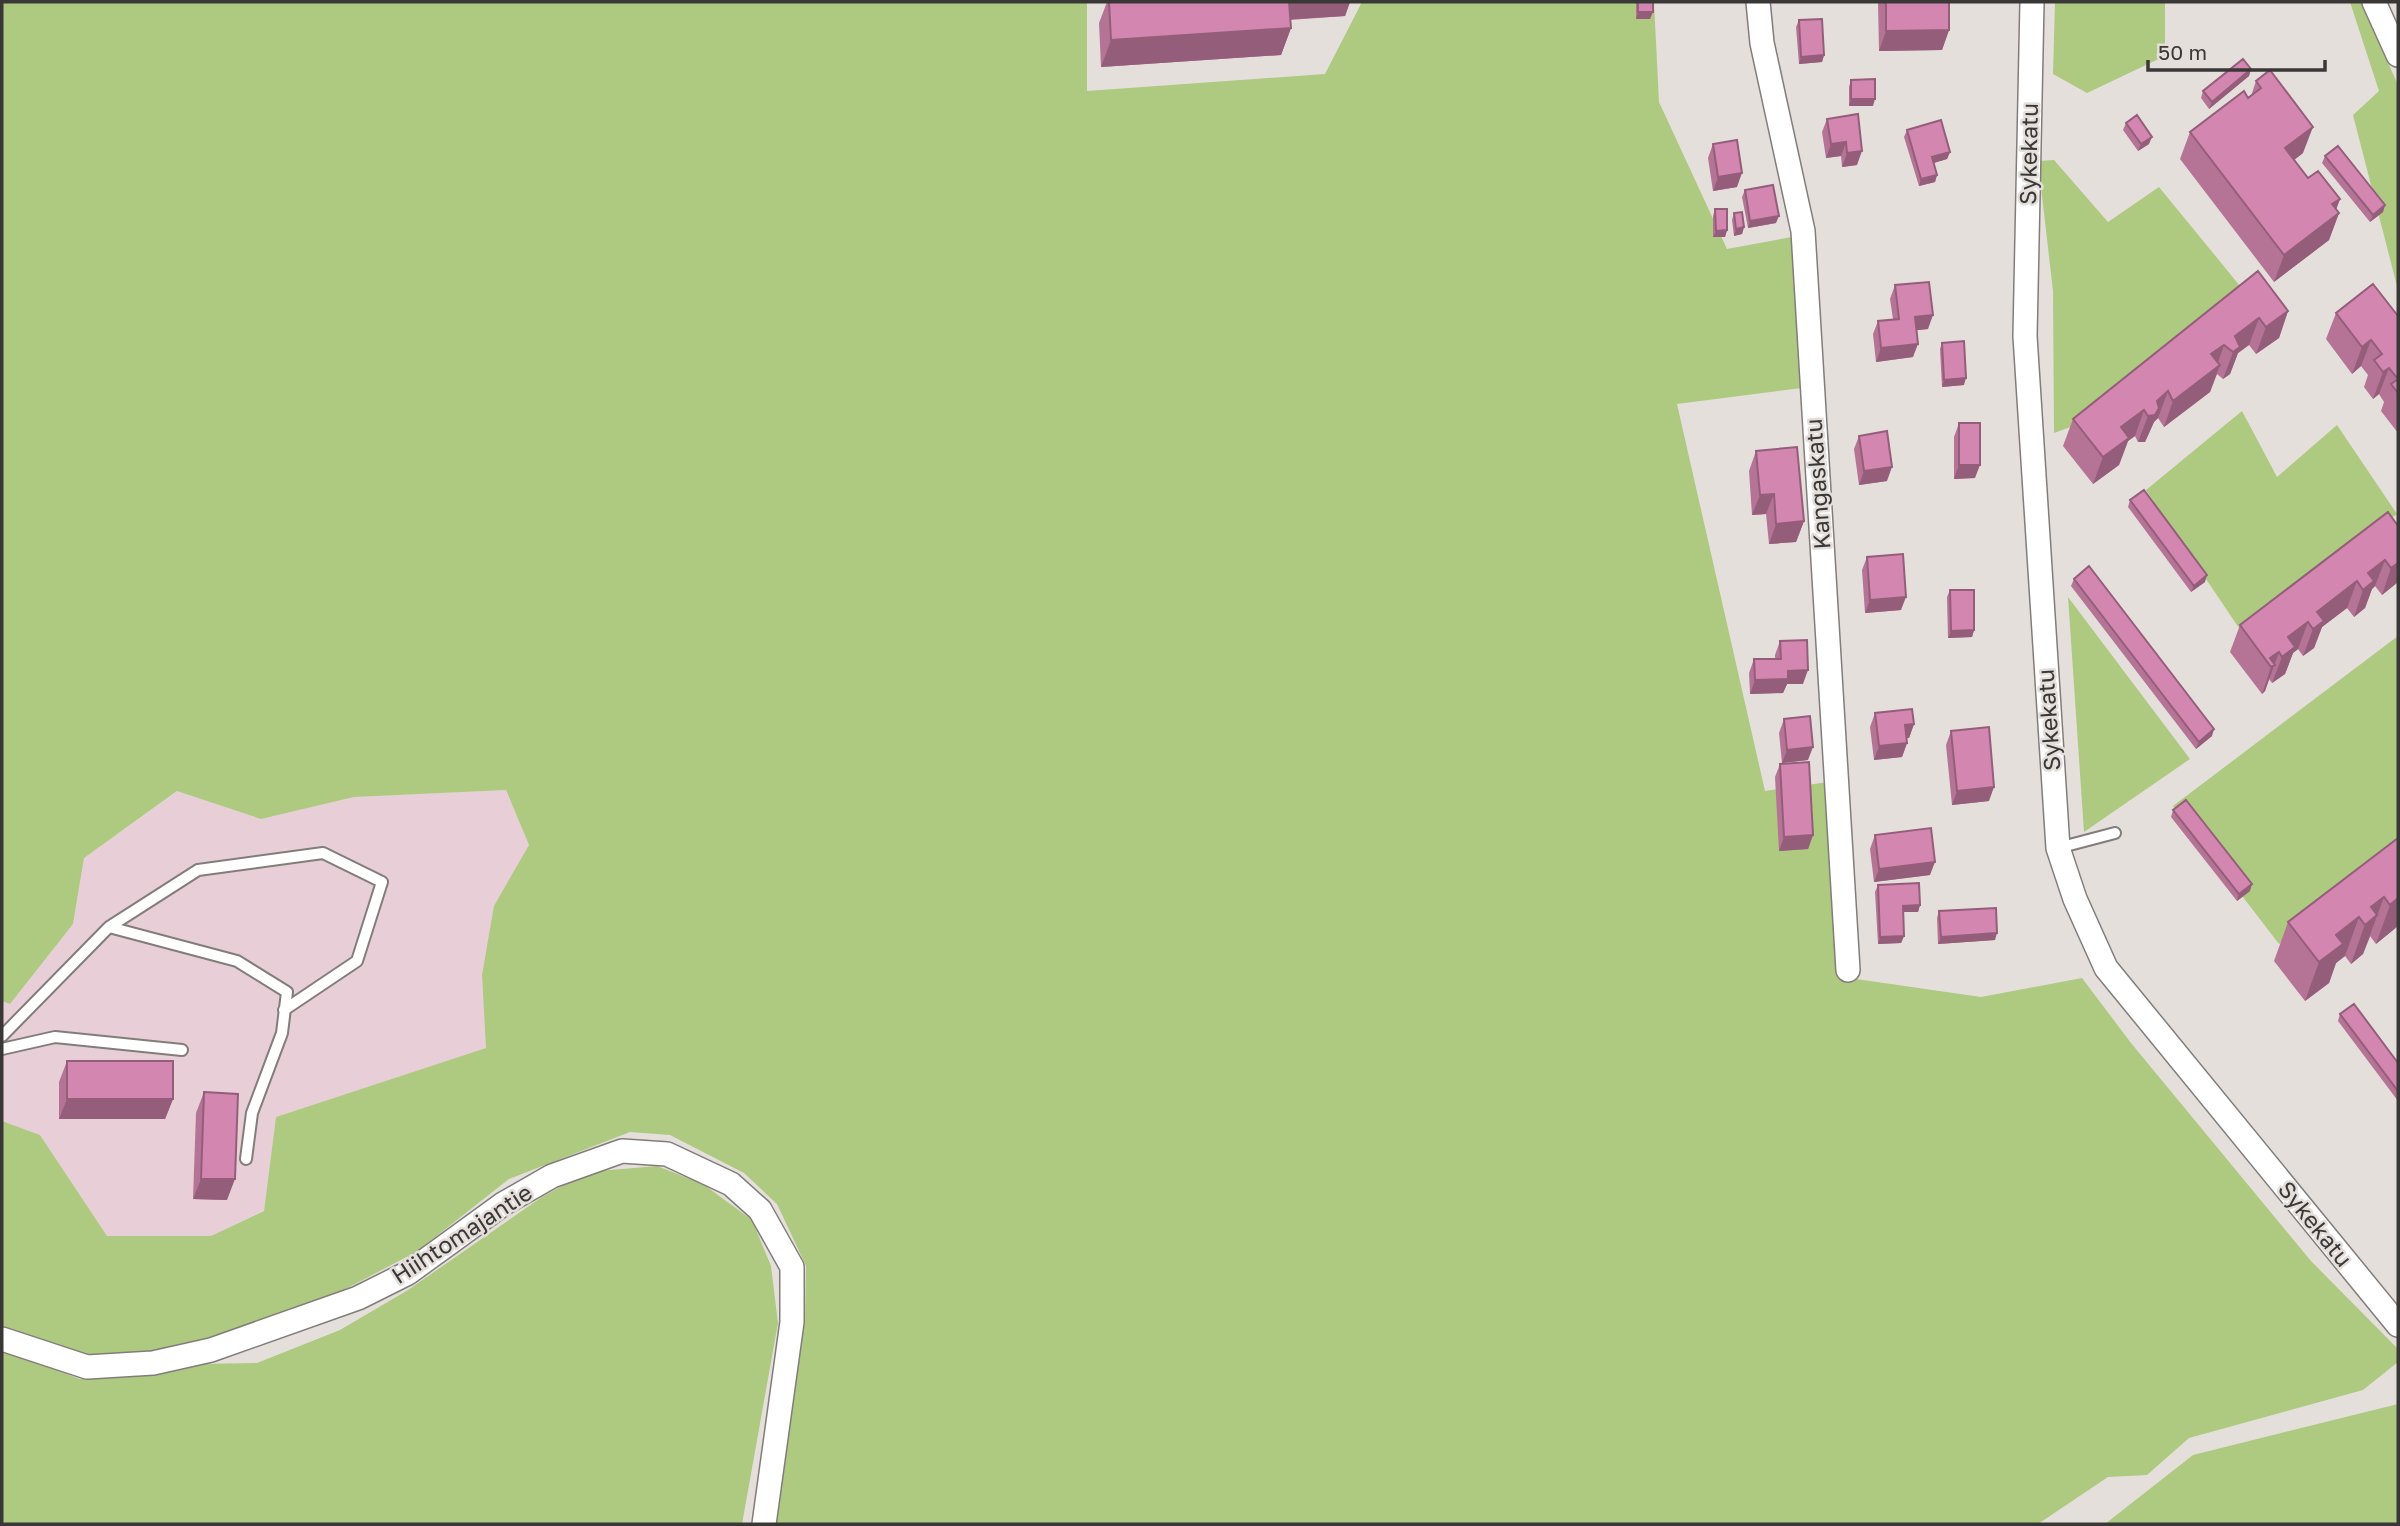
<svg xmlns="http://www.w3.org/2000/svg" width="2400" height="1526" font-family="'Golos Text',sans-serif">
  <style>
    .industrial { fill: #e8cfd7 }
    .green { fill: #aec980 }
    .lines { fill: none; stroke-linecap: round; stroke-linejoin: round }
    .lane-casing { stroke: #827d7a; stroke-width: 14 }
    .street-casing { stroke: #827d7a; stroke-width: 26 }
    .lane { stroke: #fff; stroke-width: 10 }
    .street { stroke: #fff; stroke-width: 23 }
    .wall { fill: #b57396 }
    .shaded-wall { fill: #945e7a }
    .building { fill: #d386af; stroke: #945e7a; stroke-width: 2 }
    .labels { text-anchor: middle; stroke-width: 5; stroke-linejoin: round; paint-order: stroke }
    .street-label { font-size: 23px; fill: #3a3837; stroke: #e5dfdc }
  </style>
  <rect width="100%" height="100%" fill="#e5dfdc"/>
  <path class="industrial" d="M506 790 529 845 482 975 486 1048 276 1117 264 1210 211 1236H107L40 1135 2 1121V1001L10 1004 73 924 84 858 178 791 261 819 354 797Z"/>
  <path class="green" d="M2 2H1087V91L1325 74 1362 2H1654L1659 102 1727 249 1792 237 1802 388 1677 404 1765 791 1828 782 1849 978 1981 997 2082 978 2131 1043 2311 1261 2398 1349V1362L2363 1390 2189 1438 2147 1475 2108 1477 2038 1524H772L805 1320 806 1266 777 1204 744 1173 670 1135 630 1132 509 1179 416 1252 336 1294 153 1357 89 1360 2 1331V1121L40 1135 107 1236H211L264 1211 276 1117 486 1048 482 975 494 906 529 845 506 790 354 797 261 819 177 791 84 858 73 924 10 1004 2 1001Z
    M2055 2H2165V56L2087 93 2053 74Z
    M2350 2H2361L2398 85V290L2353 115 2379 91Z
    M2054 160 2108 222 2159 187 2240 286 2087 421 2054 433 2053 291 2038 161Z
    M2242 411 2277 477 2337 425 2397 514 2241 631 2146 490Z
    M2068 597 2190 759 2084 832Z
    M2398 636V855L2279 944 2173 806Z
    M657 1166 703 1184 752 1220 771 1266 778 1323 742 1524H2V1350L80 1379 156 1374 199 1364 257 1363 340 1330 408 1290 542 1197 587 1172Z
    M2398 1404V1524H2105L2193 1455Z"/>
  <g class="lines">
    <g class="lane-casing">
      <path id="lane" d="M2058 848 2115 833
        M109 927 198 870 323 853 382 882 357 961 284 1010
        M2 1036 109 927 237 961 287 992 282 1033 252 1113 246 1159
        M2 1049 55 1037 182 1050"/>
    </g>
    <g class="street-casing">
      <path id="street" d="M1758 2 1762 43 1803 231 1848 970
        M2032 2 2025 336 2058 848 2075 899 2106 968 2398 1325
        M2374 2 2398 55
        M2 1339 87 1367 153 1363 211 1350 358 1298 408 1273 503 1204 552 1176 622 1151 667 1154 731 1184 760 1210 792 1267V1322L764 1524"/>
    </g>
    <use href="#lane" class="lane"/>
    <use href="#street" class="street"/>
  </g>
  <path class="wall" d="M1107 2H1350L1345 16 1290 20 1291 28 1281 55 1101 67 1099 23Z
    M1636 2H1653L1650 19H1636Z
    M1878 2H1949V30L1942 50 1879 51Z
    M1799 20 1824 55 1822 62 1799 64 1796 27Z
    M2251 69 2249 76 2209 109 2201 98 2203 91Z
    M2270 70 2303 153 2294 160 2308 178 2340 199 2336 209 2339 213 2329 240 2274 282 2180 159 2190 132 2251 96 2256 81Z
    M1851 80 1873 106H1849V87Z
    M1858 114 1857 165 1842 167 1841 156 1826 158 1822 132 1827 119Z
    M2126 123 2149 144 2138 151 2123 130Z
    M1907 130 1950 152 1947 159 1934 163 1937 175 1935 182 1919 186 1904 137Z
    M1713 144 1737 187 1713 191 1708 158Z
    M2325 156 2385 205 2383 212 2370 222 2322 163Z
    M1745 190 1776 223 1748 228 1742 197Z
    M1715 209 1727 230 1725 237H1713V216Z
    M1734 213 1744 227 1742 234 1734 236 1732 220Z
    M2258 271 2288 311 2279 338 2256 354 2249 345 2238 353 2230 374 2223 379 2217 374 2210 392 2164 427 2158 418 2154 422 2145 442H2138L2135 436 2128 441 2119 465 2093 484 2063 446 2073 419Z
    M1895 285 1928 329 1916 330 1913 357 1876 362 1873 334 1878 321 1893 319 1890 299Z
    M2336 313 2398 316V433L2381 411 2384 402 2379 394 2373 399 2364 387 2368 375 2361 366 2352 374 2326 339Z
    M1942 343 1964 385 1942 387 1940 349Z
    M1959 423 1975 478 1954 479V437Z
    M1859 436 1887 481 1859 485 1854 449Z
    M1756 451 1804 521 1796 542 1769 544 1766 514 1752 515 1749 471Z
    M2130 500 2205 582 2191 592 2128 507Z
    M2398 526V582L2382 595 2375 586 2372 589 2365 608 2354 617 2347 608 2322 627 2314 648 2303 656 2298 649 2293 653 2285 674 2272 683 2269 679 2265 691 2262 694 2230 652 2240 625Z
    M1867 557 1901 610 1865 613 1862 570Z
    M2074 579 2212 736 2196 749 2071 586Z
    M1950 590 1974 630 1972 637 1948 638 1947 597Z
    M1780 641 1803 684H1787L1783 693 1750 694 1749 673 1754 659H1775V655Z
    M1875 713 1914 724 1909 738H1907V743L1902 757 1874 760 1870 727Z
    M1784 719 1808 760 1782 763 1779 733Z
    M1951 731 1989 801 1952 805 1946 745Z
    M1780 764 1813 835 1808 849 1779 851 1775 777Z
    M2173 810 2250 891 2237 901 2171 817Z
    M1875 835 1930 875 1874 882 1870 849Z
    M2398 838V926L2376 944 2370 936V937L2363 954 2351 964 2345 956 2336 963 2329 983 2305 1001 2274 961 2288 922Z
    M1878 885 1920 905 1918 912H1903L1904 936 1901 943 1878 944 1875 892Z
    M1939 911 1995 940 1938 944 1937 918Z
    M2340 1014 2398 1063V1101L2338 1021Z
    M67 1061 173 1099 165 1119H59V1082Z
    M204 1092 227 1200 193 1199 196 1113Z"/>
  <path class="shaded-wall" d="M1286 2H1350L1345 16 1279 20Z
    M1638 12H1653L1650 19H1636Z
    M1291 28 1281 55 1101 67 1111 40Z
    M1949 30 1942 50 1879 51 1886 31Z
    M1824 55 1822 62 1799 64 1801 57Z
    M2251 69 2249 76 2209 109 2212 102Z
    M1851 99H1875L1873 106H1849Z
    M2313 127 2303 153 2275 175 2285 148Z
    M2152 137 2149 144 2138 151 2141 144Z
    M1846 142 1841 156 1826 158 1831 144Z
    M1862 151 1857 165 1842 167 1847 153Z
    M1950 152 1947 159 1930 164 1932 157Z
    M1742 173 1737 187 1713 191 1718 177Z
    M1937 175 1935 182 1919 186 1921 179Z
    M2340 199 2333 218 2339 213 2329 240 2274 282 2284 255 2332 204Z
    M2385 205 2383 212 2370 222 2373 215Z
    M1779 216 1776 223 1748 228 1750 221Z
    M1744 227 1742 234 1734 236 1736 229Z
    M1727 230 1725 237H1713L1716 231Z
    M2288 311 2279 338 2256 354 2266 327Z
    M1933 315 1928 329 1910 331 1915 317Z
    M2259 318 2249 345 2238 353 2230 374 2223 379 2233 352 2235 336Z
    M2371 340 2361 366 2352 374 2362 347Z
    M1918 344 1913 357 1876 362 1881 348Z
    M2224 345 2216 368 2220 365 2210 392 2164 427 2173 401 2211 354Z
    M2389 368 2379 394 2373 399 2383 372Z
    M1966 378 1964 385 1942 387 1944 380Z
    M2168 391 2158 418 2154 422 2145 442H2138L2148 416 2157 401Z
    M2144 410 2135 436 2128 441 2119 465 2093 484 2103 457 2121 427Z
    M1959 465H1980L1975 478 1954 479Z
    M1892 467 1887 481 1859 485 1864 471Z
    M1774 494 1766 514 1752 515 1760 495Z
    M1804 521 1796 542 1769 544 1776 524Z
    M2385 560 2375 586 2372 589 2365 608 2354 617 2363 590 2368 573Z
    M2398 563V582L2382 595 2391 568Z
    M2207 575 2205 582 2191 592 2194 586Z
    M2357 581 2347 608 2322 627 2314 648 2303 656 2313 629 2317 612Z
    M1906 597 1901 610 1865 613 1870 600Z
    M2308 622 2298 649 2293 653 2285 674 2272 683 2282 657 2288 637Z
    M1974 630 1972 637 1948 638 1951 631Z
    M2279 652 2265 691 2262 694 2271 667 2270 658Z
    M1808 670 1803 684H1787L1783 693 1750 694 1755 680 1788 671Z
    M1914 724 1909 738 1900 739 1905 725Z
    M2214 729 2212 736 2196 749 2199 742Z
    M1907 743 1902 757 1874 760 1879 746Z
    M1813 747 1808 760 1782 763 1787 750Z
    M1994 787 1989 801 1952 805 1957 791Z
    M1813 835 1808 849 1779 851 1784 837Z
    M1935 862 1930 875 1874 882 1879 869Z
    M2252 884 2250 891 2237 901 2239 894Z
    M2384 897 2363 954 2351 964 2371 907Z
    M2398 898V926L2376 944 2390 905Z
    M1920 905 1918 912H1900L1903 906Z
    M2359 917 2345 956 2336 963 2329 983 2305 1001 2319 962 2336 935Z
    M1997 933 1995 940 1938 944 1941 937Z
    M1904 936 1901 943 1878 944 1880 937Z
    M67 1099H173L165 1119H59Z
    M201 1179H235L227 1200 193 1199Z"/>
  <path class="building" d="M1109 2H1289L1291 28 1111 40Z
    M1638 2H1653V12H1638Z
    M1886 2H1949V30L1886 31Z
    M1822 19 1824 55 1801 57 1799 20Z
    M2243 59 2251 69 2212 102 2203 91Z
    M2270 70 2313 127 2285 148 2308 178 2318 171 2340 199 2332 204 2339 213 2284 255 2190 132 2244 91 2248 98 2261 88 2256 81Z
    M1875 79V99H1851V80Z
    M1858 114 1862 151 1847 153 1846 142 1831 144 1827 119Z
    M2137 115 2152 137 2141 144 2126 123Z
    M1941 120 1950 152 1932 157 1937 175 1921 179 1907 130Z
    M1737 140 1742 173 1718 177 1713 144Z
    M2338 146 2385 205 2373 215 2325 156Z
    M1773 185 1779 216 1750 221 1745 190Z
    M1715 209H1727V230L1716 231Z
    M1742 212 1744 227 1736 229 1734 213Z
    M2258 271 2288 311 2266 327 2259 318 2235 336 2240 347 2233 352 2224 345 2211 354 2220 365 2173 401 2168 391 2157 401 2159 408 2155 415 2148 416 2144 410 2121 427 2129 438 2103 457 2073 419Z
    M1929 282 1933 315 1915 317 1918 344 1881 348 1878 321 1899 319 1895 285Z
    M2373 284 2398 316V393L2391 384 2398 379 2389 368 2383 372 2374 360 2382 354 2371 340 2362 347 2336 313Z
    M1964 341 1966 378 1944 380 1942 343Z
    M1959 423H1980V465H1959Z
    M1887 431 1892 467 1864 471 1859 436Z
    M1797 447 1804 521 1776 524 1774 494 1760 495 1756 451Z
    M2144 490 2207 575 2194 586 2130 500Z
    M2388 512 2398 526V563L2391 568 2385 560 2368 573 2374 581 2363 590 2357 581 2317 612 2324 621 2313 629 2308 622 2288 637 2295 647 2282 657 2279 652 2270 658 2275 665 2271 667 2240 625Z
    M1903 554 1906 597 1870 600 1867 557Z
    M2089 566 2214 729 2199 742 2074 579Z
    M1950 590H1974V630L1951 631Z
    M1807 640 1808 670 1788 671V679L1755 680 1754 659H1781L1780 641Z
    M1912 709 1914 724 1905 725 1907 743 1879 746 1875 713Z
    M1810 716 1813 747 1787 750 1784 719Z
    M1989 727 1994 787 1957 791 1951 731Z
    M1809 762 1813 835 1784 837 1780 764Z
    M2186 800 2252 884 2239 894 2173 810Z
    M1931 828 1935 862 1879 869 1875 835Z
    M2398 838V898L2390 905 2384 897 2371 907 2377 915 2365 925 2359 917 2336 935 2343 944 2319 962 2288 922Z
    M1919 883 1920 905 1903 906 1904 936 1880 937 1878 885Z
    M1996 908 1997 933 1941 937 1939 911Z
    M2354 1004 2398 1063V1091L2340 1014Z
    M67 1061H173V1099H67Z
    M204 1092 238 1094 235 1179H201Z"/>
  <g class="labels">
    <g class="street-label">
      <text transform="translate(2029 154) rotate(-89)" y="8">Sykekatu</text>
      <text transform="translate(1818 484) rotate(-94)" y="8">Kangaskatu</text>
      <text transform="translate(2049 720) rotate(-94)" y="8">Sykekatu</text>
      <text transform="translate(2315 1224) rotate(51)" y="8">Sykekatu</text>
      <text transform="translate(462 1234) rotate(-33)" y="8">Hiihtomajantie</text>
    </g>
  </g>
  <rect width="2400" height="1526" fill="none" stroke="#3a3837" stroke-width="7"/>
  <path d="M2148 60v10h177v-10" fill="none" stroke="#3a3837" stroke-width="3.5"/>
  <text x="2158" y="60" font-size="21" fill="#3a3837" stroke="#e5dfdc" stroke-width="5" paint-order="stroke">50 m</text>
</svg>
